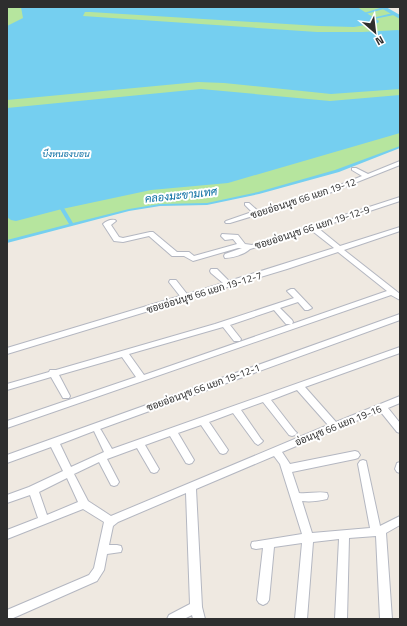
<svg xmlns="http://www.w3.org/2000/svg" width="407" height="626" font-family="'Titillium Web',Sarabun,sans-serif">
  <style>
    .green { fill: #b6e59e }
    .water { fill: #75cff0 }
    .lines { fill: none; stroke-linecap: round; stroke-linejoin: round }
    .canal { fill: #75cff0; fill-rule: evenodd }
    .river { fill: #75cff0; fill-rule: evenodd }
    .minor-casing { stroke: #b4b7c1; stroke-width: 2 }
    .minor { fill: #fff; fill-rule: evenodd }
    .labels { text-anchor: middle; stroke-width: 4; stroke-linejoin: round; paint-order: stroke }
    .far-water-label { font-size: 9px; font-style: italic; fill: #0d6fa3; stroke: #fff }
    .street-label { font-size: 10px; fill: #2e2e2e; stroke: #fff }
    .water-label { font-size: 11px; font-style: italic; fill: #0d6fa3; stroke: #fff }
  </style>
  <rect width="100%" height="100%" fill="#efe9e1"/>
  <path class="green" d="M7 7H382L400 17V147L337 171 259 193 207 204 160 205 129 210 7 242Z"/>
  <path class="water" d="M21 7H357L379 21 378 23 354 27 319 26 90 12H85L83 16 317 32H362L398 30 400 31V89L331 94 224 83 198 82 7 100V26L23 18Z
    M201 89 330 101 400 95V133L228 183 151 190 62 209 16 221 11 220 7 217V108Z"/>
  <g class="lines">
    <path class="canal" d="M383 7H384V9L366 14 364 13Z
      M393 13H394V15L374 19 372 18Z
      M400 146V148L339 172 259 194 207 205 160 206 129 211 7 243V240L69 224 60 209V208H64L73 223 129 209 160 204 207 203 258 192 335 170Z"/>
    <path class="river" d="M379 7H386L400 15V19Z"/>
    <g class="minor-casing">
      <path id="minor" d="M400 161V165L332 192 230 223H226L225 222 226 221 252 212 245 205V203H249L258 211 328 190 362 176 352 170V168H356L368 174Z
        M400 197V201L318 228 340 246 400 227V231L344 250 400 294V300L391 295 7 428V421L136 377 122 357 59 375 70 396 69 398H63L51 377 7 390V384L49 372 50 370H56L215 324 294 298 287 291 291 289H294L312 308 308 310H305L298 302 280 308 292 320 293 322 292 324 387 291 338 252 287 269 7 354V348L180 296 169 282 170 280H176L187 294 223 283 211 273 210 271 211 269H217L229 281 334 248 311 230 250 249C245 254 233 258 225 258L224 256 225 254 242 248H238L193 261 184 256H172L149 236 123 242 114 241 103 224C106 221 111 219 115 220L116 221 111 225 119 237 123 238 150 232H153L177 252H189L194 256 237 244 233 239 225 240 221 236 222 234 238 235 245 244 252 245ZM274 310 286 324H291L144 375 129 354 223 327 234 341H240L241 339 230 325Z
        M400 314V320L100 429 101 430 112 449 400 347V353L305 387 336 422 400 396V403L388 408 400 423V433L397 432 380 411 282 452 290 464 355 451 358 452 360 455 358 458 355 459 292 472 299 493C308 494 319 491 327 493L328 496 327 499C319 501 310 502 302 501L312 533 370 528 358 464 360 461 363 460 366 461 380 526 400 516V525L386 533 392 619H380L376 536 349 538 347 619H335L339 539 313 542 307 619H295L302 543 274 547 269 600 267 603 263 605 259 603 257 600 263 548 256 549 252 548 251 545 252 542 302 534 280 464 274 456 196 489 202 607 205 619H193L192 615 184 619H167L169 615 190 604 186 493 118 522 113 526 109 545H117L121 546 122 549 121 552 107 554 104 570 97 581 11 619H7V610L89 575 94 568 104 522 83 509 7 539V530L38 518 30 495 7 503V495L29 487 63 471 51 447 7 463V455ZM297 390 328 425 111 516 88 501 74 474 99 462 111 485 114 486 117 485 119 482 107 459 137 448 151 472 154 473 157 472 159 469 145 445 170 436 186 463 189 464 192 463 194 460 178 433 201 425 220 453 223 454 226 453 228 450 226 447 209 422 233 413 255 443 258 445 261 443 263 441 261 439 241 410 263 402 289 435 292 436 295 435 297 433 295 431 271 400ZM94 431 104 452 71 467 60 444ZM67 478 78 502 47 515 39 492Z
        M400 462V473L397 472 395 469 397 463Z"/>
    </g>
    <use href="#minor" class="minor"/>
  </g>
  <g class="labels">
    <g class="far-water-label">
      <text x="66" y="157">บึงหนองบอน</text>
    </g>
    <g class="street-label">
      <text transform="translate(303 198) rotate(-18)" y="4">ซอยอ่อนนุช 66 แยก 19-12</text>
      <text transform="translate(312 227) rotate(-18)" y="4">ซอยอ่อนนุช 66 แยก 19-12-9</text>
      <text transform="translate(204 292) rotate(-17)" y="4">ซอยอ่อนนุช 66 แยก 19-12-7</text>
      <text transform="translate(203 387) rotate(-20)" y="4">ซอยอ่อนนุช 66 แยก 19-12-1</text>
      <text transform="translate(338 425) rotate(-22)" y="4">อ่อนนุช 66 แยก 19-16</text>
    </g>
    <g class="water-label">
      <text transform="translate(181 195) rotate(-6)" y="4">คลองมะขามเทศ</text>
    </g>
  </g>
  <rect width="407" height="626" fill="none" stroke="#2e2e2e" stroke-width="16"/>
  <g transform="translate(375 32) rotate(152)" stroke="#ffffff" stroke-width="3" paint-order="stroke">
  <path d="M0-3L7 15L0 10L-7 15Z" fill="#2e2e2e"/>
  <text y="-6" font-size="11" font-weight="bold" text-anchor="middle" fill="#2e2e2e">N</text>
  </g>
</svg>
